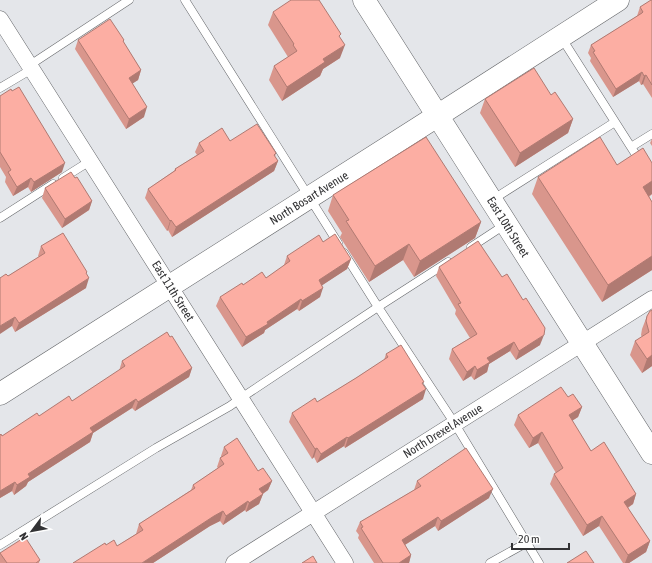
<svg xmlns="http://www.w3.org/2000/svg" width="652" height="563" font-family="'Asap Condensed',sans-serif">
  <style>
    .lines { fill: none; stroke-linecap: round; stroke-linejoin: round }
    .lane-casing { stroke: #65676a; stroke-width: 9 }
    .street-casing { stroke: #65676a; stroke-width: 17 }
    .secondary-casing { stroke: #65676a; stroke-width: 23 }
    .lane { stroke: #fff; stroke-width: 8 }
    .street { stroke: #fff; stroke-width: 16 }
    .secondary { stroke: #fff; stroke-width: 22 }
    .wall { fill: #d9968c }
    .shaded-wall { fill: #b07a72 }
    .building { fill: #fcaea3; stroke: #b07a72 }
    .labels { text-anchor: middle; stroke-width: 4; stroke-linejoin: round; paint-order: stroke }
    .street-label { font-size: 12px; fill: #323234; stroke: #fff }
  </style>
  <rect width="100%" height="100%" fill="#e4e6ea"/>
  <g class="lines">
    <g class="lane-casing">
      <path id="lane" d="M185 0 338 243
        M561 37 652 180
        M30 65 129 0
        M0 88 32 69
        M631 147 652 134
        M63 178 90 161
        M492 200 615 122
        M0 218 53 184
        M471 247 506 224
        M448 262 378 307 455 424 539 563
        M0 545 156 448 230 406 241 398 378 307 344 253
        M490 563 526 543"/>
    </g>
    <g class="street-casing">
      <path id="street" d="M0 19 345 563
        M234 563 652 299"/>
    </g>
    <g class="secondary-casing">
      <path id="secondary" d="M364 0 652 453
        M0 394 420 127 618 0"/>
    </g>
    <use href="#lane" class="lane"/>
    <use href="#street" class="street"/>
    <use href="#secondary" class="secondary"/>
  </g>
  <path class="wall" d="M652 0V98L643 84 641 85 639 81 613 97 590 61 591 58 588 53 591 45 637 16 640 7Z
    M273 12 340 38V58L323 69 320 76 282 101 269 80 274 66 288 57 268 25Z
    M78 40H124L123 42 141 70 138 80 132 83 144 117 126 129 75 49Z
    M551 95 573 119 568 133 515 167 480 113 485 99Z
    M0 96 62 172 31 192 28 187 13 196 5 182 6 177 0 167Z
    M652 139V146L650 143Z
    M230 141 276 153 275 157 278 161 274 171 172 237 168 230 167 231 145 198 148 189 174 171 175 169 197 155 195 152 199 143Z
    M652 163V194L649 197 652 202V270L602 302 532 194 538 177 617 165Z
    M75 178 92 201 89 210 62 228 42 198 45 188Z
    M333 195 481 222 475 238 414 277 403 260 369 282 340 237 342 233 328 211Z
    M323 242 351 259 347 269 322 285 320 297 299 311 297 309 265 330 264 333 242 347 216 306 220 297 243 285 266 278 284 266V265L287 256Z
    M41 246 86 273V288L15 332 12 326 8 276 39 257 38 256Z
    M439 267 540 345 516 360 510 351 489 364 487 372 474 380 471 376 463 381 449 359 452 349 470 338 455 314 456 310 436 276Z
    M652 310V366L642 373 630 355 635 341 642 337 641 335 642 329 647 316Z
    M170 337 192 368 189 377 135 411 132 408 93 433 90 442 28 482 26 486 14 495 12 491 0 498V435L2 436 39 416 72 401 119 371 122 361Z
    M386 354 423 384V399L345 448 344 446 317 463 314 457 312 459 289 422 292 413 317 402 356 378 384 360Z
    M568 397 582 407 578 417 572 421 591 451 636 494 633 504 628 508 650 541 646 552 629 563H623L599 526 583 536 550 484 554 474 556 473 538 443 529 448 514 425 518 415Z
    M224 447 272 481 268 490 263 494 259 504 246 512 245 510 223 525 220 521 210 526 153 563 106 545 117 546 136 534 139 524 191 490 193 485 218 468 217 467 220 458 221 457V456Z
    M417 481 489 498 438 531 435 526 405 545 411 555 409 563H374L358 538 359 535 356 531 360 522 414 490Z
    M0 553 40 560 39 563H0Z"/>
  <path class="shaded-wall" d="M345 45 340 58 323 69 320 76 282 101 287 87 323 59Z
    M141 70 138 80 126 88 129 78Z
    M642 72 639 81 613 97 616 89Z
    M646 75 643 84 641 85 644 76Z
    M147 107 144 117 126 129 129 119Z
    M573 119 568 133 515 167 520 153Z
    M278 161 274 171 172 237 176 227Z
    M65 163 62 172 31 192 34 182Z
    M31 178 28 187 13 196 17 187Z
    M652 181V194L636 204 643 187Z
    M92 201 89 210 62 228 65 219Z
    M171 220 168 230 167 231 170 221Z
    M481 222 475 238 414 277 420 261Z
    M409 244 403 260 369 282 375 266Z
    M652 256V270L602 302 608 285Z
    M351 259 347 269 315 290 319 280Z
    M89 278 86 288 15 332 19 323Z
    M323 288 320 297 299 311 302 301Z
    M301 299 297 309 265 330 264 333 242 347 246 337 267 322Z
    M15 317 12 326 0 334V326Z
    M544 335 540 345 516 360 519 351Z
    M514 342 510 351 489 364 487 372 474 380 477 370 487 358Z
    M652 355V366L642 373 647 359Z
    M475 366 471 376 463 381 467 372Z
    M192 368 189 377 135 411 138 402Z
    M426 389 423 399 345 448 348 438Z
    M136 399 132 408 93 433 90 442 28 482 26 486 14 495 17 485 28 474 90 428Z
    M582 407 578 417 565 425 569 415Z
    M542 432 538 443 529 448 533 438Z
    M347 437 344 446 317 463 321 454Z
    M317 448 314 457 312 459 315 449Z
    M272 481 268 490 256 498 259 489Z
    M15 482 12 491 0 498V491Z
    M493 489 489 498 438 531 441 521Z
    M263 494 259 504 246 512 249 503Z
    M636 494 633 504 620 512 624 502Z
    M248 501 245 510 223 525 226 516Z
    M223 511 220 521 210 526 153 563H142L214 516Z
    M602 516 599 526 583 536 587 525Z
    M438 517 435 526 398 549 402 540Z
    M650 541 646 552 629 563H625L628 555Z
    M411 555 409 563H399Z"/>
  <path class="building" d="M291 0H319L341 34 339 36 345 45 323 59 325 62 287 87 274 66 297 51 293 45 294 44 273 12Z
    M651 0H652V85L646 75 644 76 642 72 616 89 593 52 595 51 591 45 642 13 643 12 640 7Z
    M110 19 124 40 123 41 141 70 129 78 147 107 129 119 78 40Z
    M534 68 551 95 555 92 573 119 520 153 485 99Z
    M19 87 65 163 34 182 31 178 17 187 8 172 11 170 0 152V96L11 89 12 91Z
    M257 124 276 153 274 155 278 161 176 227 171 220 170 221 148 189 176 170 175 169 204 151 199 143 222 128 230 141Z
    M426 137 481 222 420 261 409 244 375 266 346 221 349 220 333 195Z
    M600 137 617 165 643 148 652 163V181L643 187 652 202V256L608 285 538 177Z
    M71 172 75 178 77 177 92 201 65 219 45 188Z
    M63 233 87 272 86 273 89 278 19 323 15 317 0 326V278L6 274 8 276 45 253 41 246Z
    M335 234 351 259 319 280 323 288 302 301 301 299 267 322 268 324 246 337 220 297 242 283 243 285 262 272 266 278 290 261 287 256 319 235 323 242Z
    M478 241 502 277 507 274 523 300 526 298 545 328 544 335 519 351 514 342 487 358 490 362 477 370 475 366 467 372 452 349 477 334 458 304 461 303 439 267Z
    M652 310V355L647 359 635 341 649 332 646 321 647 316 650 311Z
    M167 332 170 337 172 336 192 368 138 402 136 399 90 428 93 432 28 474 30 477 17 485 15 482 0 491V435L1 434 2 436 37 413 39 416 69 396 72 401 125 366 122 361Z
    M401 345 424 382 422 383 426 389 348 438 347 437 321 454 317 448 315 449 292 413 315 398 317 402 356 378 388 357 386 354Z
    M561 387 568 397 573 394 582 407 569 415 591 451 604 442 636 494 624 502 650 541 628 555 602 516 587 525 554 474 563 468 542 432 533 438 518 415Z
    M237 438 258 471 263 468 272 481 259 489 263 494 249 503 248 501 226 516 223 511 214 516 142 563H73L105 543 106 545 114 540 117 546 143 530 139 524 195 488 193 485 224 464 220 458 228 453 224 447Z
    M466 448 493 489 441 521 438 517 402 540 411 555 399 563H383L361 528 363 527 360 522 421 486 417 481Z
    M25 537 40 560 36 563H7L0 553Z
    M586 551 594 563H567Z
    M313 556 317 563H302Z"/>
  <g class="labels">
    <g class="street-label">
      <text transform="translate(309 198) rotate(-32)" y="4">North Bosart Avenue</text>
      <text transform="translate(508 227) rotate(58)" y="4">East 10th Street</text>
      <text transform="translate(173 291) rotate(58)" y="4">East 11th Street</text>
      <text transform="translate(443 431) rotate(-32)" y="4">North Drexel Avenue</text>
    </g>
  </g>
  <g transform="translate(32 531) rotate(238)" stroke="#ffffff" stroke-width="3" paint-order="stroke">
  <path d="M0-3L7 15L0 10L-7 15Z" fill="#323234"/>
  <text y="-6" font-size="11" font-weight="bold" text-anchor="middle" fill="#323234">N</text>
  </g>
  <path d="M512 543v6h57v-6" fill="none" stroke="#323234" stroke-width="2"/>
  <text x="518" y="543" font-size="12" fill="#323234" stroke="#ffffff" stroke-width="3" paint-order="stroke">20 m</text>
</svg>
